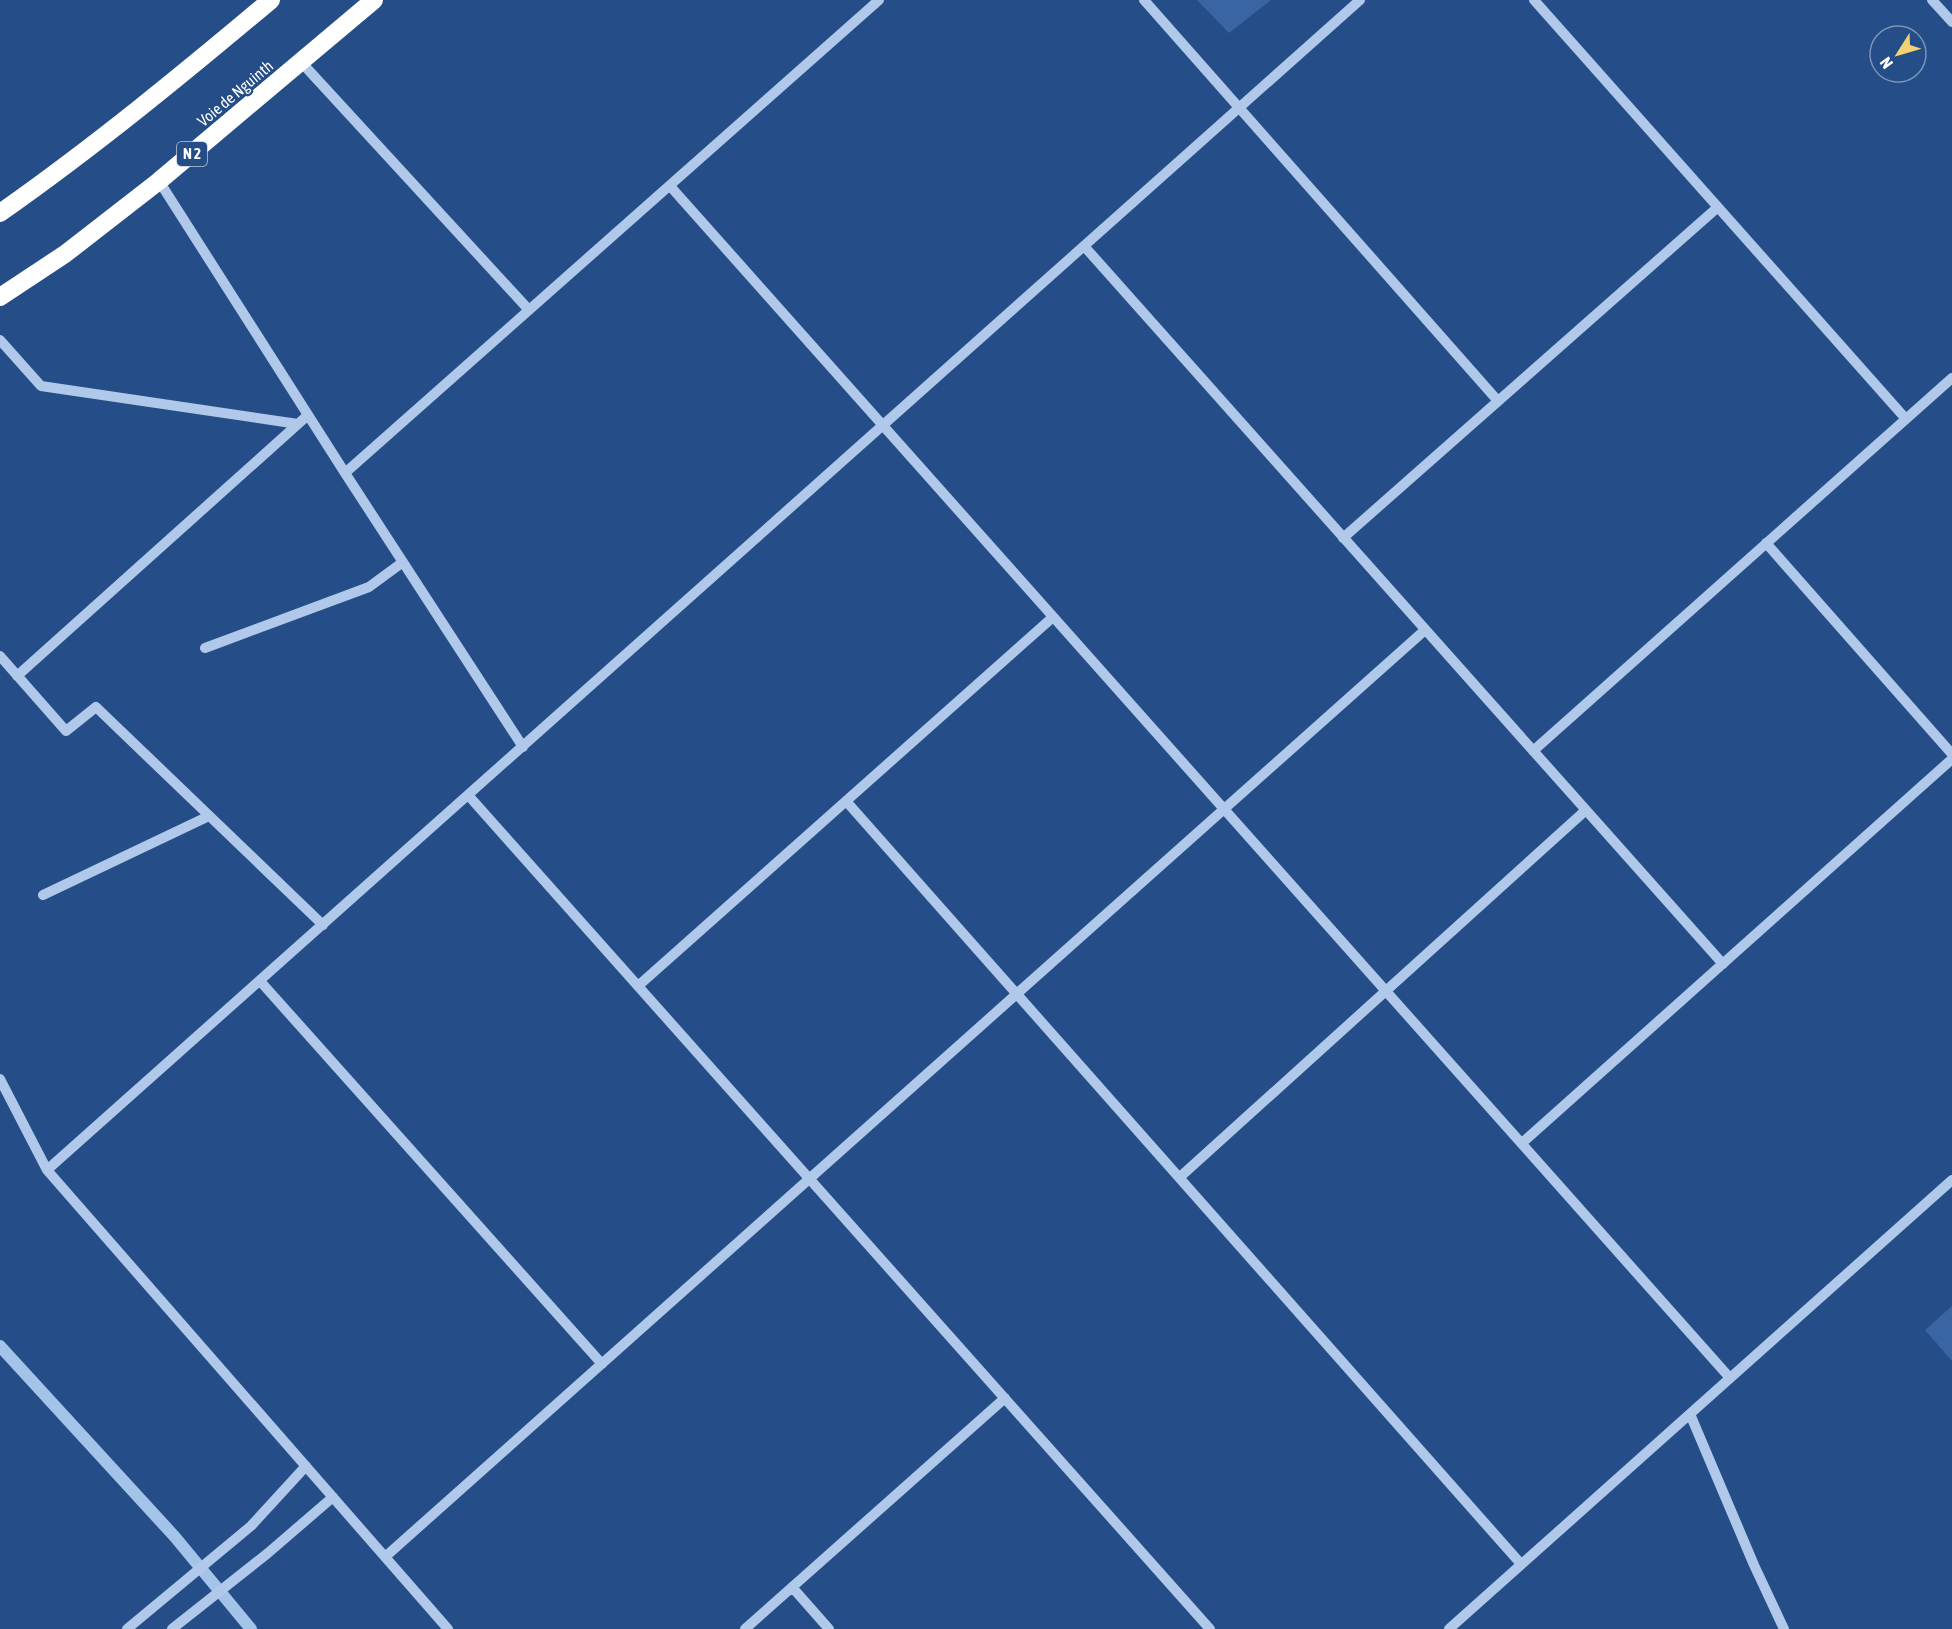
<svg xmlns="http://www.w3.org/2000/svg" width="1952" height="1629" font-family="'Asap Condensed',sans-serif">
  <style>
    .green { fill: #3966a3 }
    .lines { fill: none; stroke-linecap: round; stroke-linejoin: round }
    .stream { stroke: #a4c3e9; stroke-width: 12 }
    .minor { stroke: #b0c8e9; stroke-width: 10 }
    .highway { stroke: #fff; stroke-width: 18 }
    .labels { text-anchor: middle; stroke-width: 4.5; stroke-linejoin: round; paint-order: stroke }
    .shield { fill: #254d87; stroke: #becadb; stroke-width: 1.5 }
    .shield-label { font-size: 15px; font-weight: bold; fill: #fff }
    .street-label { font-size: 16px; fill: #fff; stroke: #254d87 }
  </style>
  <rect width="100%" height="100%" fill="#254d87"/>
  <path class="green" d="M1197 0H1271L1229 33Z
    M1952 1306V1361L1925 1330Z"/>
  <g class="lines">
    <path class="stream" d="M0 1346 175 1537 251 1629"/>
    <path class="minor" d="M1144 0 1498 401
      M1534 0 1906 419
      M1932 0 1952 22
      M302 63 529 310
      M159 181 345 473 523 747
      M670 186 1730 1378
      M1084 246 1723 964
      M0 340 41 386 298 424
      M345 473 879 0
      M1343 538 1718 207
      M1766 543 1952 754
      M205 648 369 587 403 562
      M0 656 66 731 96 707 323 925
      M17 676 308 415
      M1533 751 1952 378
      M468 795 1210 1629
      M846 801 1521 1564
      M43 895 209 816
      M260 981 602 1364
      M638 986 1053 617
      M0 1079 47 1170 448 1629
      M1522 1143 1952 759
      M47 1170 1360 0
      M1180 1177 1586 810
      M1690 1414 1754 1565 1784 1629
      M385 1557 1425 630
      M792 1587 829 1629
      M127 1629 251 1526 306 1466
      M172 1629 268 1553 333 1497
      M745 1629 1005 1398
      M1449 1629 1952 1180"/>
    <path class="highway" d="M0 213C94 147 183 74 271 0
      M0 297 65 254 159 181 374 0"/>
  </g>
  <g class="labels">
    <rect class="shield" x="177" y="142" width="30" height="24" rx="4.5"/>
    <g class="shield-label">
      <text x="192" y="159">N 2</text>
    </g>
    <g class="street-label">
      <text transform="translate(235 93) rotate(-40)" y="6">Voie de Nguinth</text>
    </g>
  </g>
  <g transform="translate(1898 54) rotate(233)"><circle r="28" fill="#254d87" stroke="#7c94b7" stroke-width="1.5"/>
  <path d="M0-4.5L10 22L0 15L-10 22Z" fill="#f3d174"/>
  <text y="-9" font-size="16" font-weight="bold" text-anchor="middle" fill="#ffffff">N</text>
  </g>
</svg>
